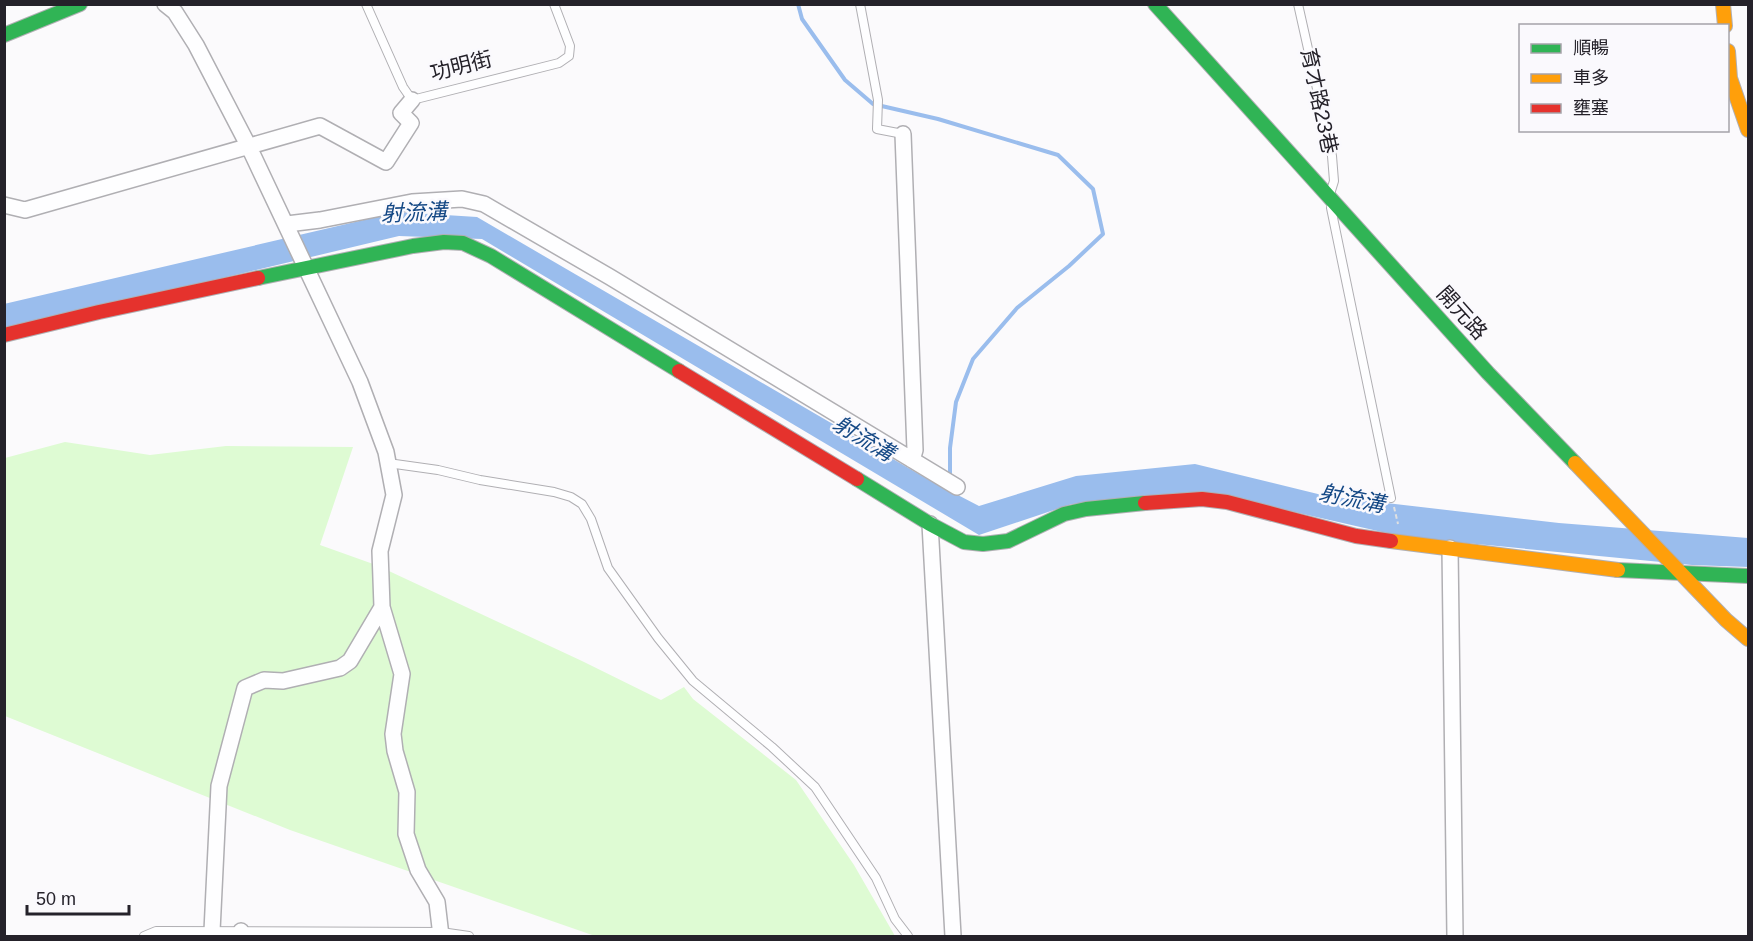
<svg xmlns="http://www.w3.org/2000/svg" width="1753" height="941" font-family="Helvetica,'Noto Sans TC',sans-serif">
  <style>
    .green { fill: #defbd3 }
    .water { fill: #9abded }
    .lines { fill: none; stroke-linecap: round; stroke-linejoin: round }
    .stream { stroke: #9abded; stroke-width: 4 }
    .lane-casing { stroke: #b0afb3; stroke-width: 10 }
    .street-casing { stroke: #b0afb3; stroke-width: 18 }
    .fast-casing { stroke: #b0afb3; stroke-width: 16 }
    .slow-casing { stroke: #b0afb3; stroke-width: 16 }
    .jam-casing { stroke: #b0afb3; stroke-width: 16 }
    .path { stroke: #e0e0e0; stroke-width: 2; stroke-dasharray: 4.5 3; stroke-linecap: butt }
    .lane { stroke: #fefeff; stroke-width: 8 }
    .street { stroke: #fefeff; stroke-width: 15 }
    .fast { stroke: #30b455; stroke-width: 14 }
    .slow { stroke: #ff9f0a; stroke-width: 14 }
    .jam { stroke: #e5322d; stroke-width: 14 }
    .labels { text-anchor: middle; stroke-width: 5; stroke-linejoin: round; paint-order: stroke }
    .street-label { font-size: 21px; fill: #25222a; stroke: #faf9fd }
    .water-label { font-size: 22px; font-style: italic; fill: #144885; stroke: #faf9fd }
  </style>
  <rect width="100%" height="100%" fill="#fbfafc"/>
  <path class="green" d="M65 442 150 455 226 446 353 447 320 545 376 565 582 661 661 700 684 687 693 699 796 780 854 865 895 936H595L290 830 5 716V458Z"/>
  <path class="water" d="M398 212 477 217 929 480 979 506 1076 476 1195 464 1326 496 1559 523 1748 538V567L1692 565 1404 537 1220 495 1072 504 979 535 482 239 399 236 5 330 4 304Z"/>
  <g class="lines">
    <path class="stream" d="M798 4 802 19 845 80 873 104 938 119 1058 155 1093 189 1103 234 1069 266 1017 308 973 359 956 402 950 448V477"/>
    <g class="lane-casing">
      <path id="lane" d="M366 4 403 87 412 100 559 63 569 56 570 46 554 4
        M860 4 878 100 877 129 903 134
        M1298 4 1332 156 1334 181 1330 194
        M1331 208 1391 498
        M388 463 438 470 480 480 554 492 571 497 582 504 591 519 608 568 658 638 693 681 772 747 815 787 876 878 895 919 908 936
        M144 936 156 931 441 932 469 936"/>
    </g>
    <g class="street-casing">
      <path id="street" d="M165 4 175 12 196 45 249 147 360 382 386 452 394 495 380 551 382 607 402 674 393 734 395 751 407 792 406 834 418 870 437 902 441 936
        M903 134 915 450 912 460
        M4 205 25 210 320 126 386 162 411 123 401 113 412 100
        M287 224 320 220 412 202 462 199 484 204 610 277 957 487
        M930 524 953 936
        M1450 548 1455 936
        M212 931 219 786 245 688 264 680 283 681 340 668 350 661 382 607
        M241 936V931"/>
    </g>
    <g class="fast-casing">
      <path id="fast" d="M1155 4 1488 373 1575 463
        M4 35 80 4
        M258 278 413 246 444 242 463 243 491 256 679 371
        M857 479 930 524 964 542 983 544 1008 541 1064 514 1086 509 1145 503
        M1618 570 1748 576"/>
    </g>
    <g class="slow-casing">
      <path id="slow" d="M1723 4 1725 26
        M1728 51 1730 78 1748 130
        M1575 463 1726 620 1748 639
        M1391 541 1618 570"/>
    </g>
    <g class="jam-casing">
      <path id="jam" d="M4 335 99 312 258 278
        M679 371 857 479
        M1145 503 1202 499 1227 502 1356 536 1391 541"/>
    </g>
    <path class="path" d="M1394 507 1398 524"/>
    <use href="#lane" class="lane"/>
    <use href="#street" class="street"/>
    <use href="#fast" class="fast"/>
    <use href="#slow" class="slow"/>
    <use href="#jam" class="jam"/>
  </g>
  <g class="labels">
    <g class="street-label">
      <text transform="translate(461 66) rotate(-14)" y="7">功明街</text>
      <text transform="translate(1319 101) rotate(78)" y="7">育才路23巷</text>
      <text transform="translate(1462 313) rotate(48)" y="7">開元路</text>
    </g>
    <g class="water-label">
      <text transform="translate(414 212) rotate(-2)" y="8">射流溝</text>
      <text transform="translate(864 438) rotate(31)" y="8">射流溝</text>
      <text transform="translate(1352 498) rotate(11)" y="8">射流溝</text>
    </g>
  </g>
  <rect width="1753" height="941" fill="none" stroke="#25222a" stroke-width="12"/>
  <rect x="1519" y="24" width="210" height="108" fill="#faf9fd" stroke="#a5a3a9" stroke-width="1.5"/>
  <rect x="1531" y="44" width="30" height="9" fill="#30b455" stroke="#a5a3a9" stroke-width="1.5"/>
  <text x="1573" y="54" font-size="18" fill="#25222a">順暢</text>
  <rect x="1531" y="74" width="30" height="9" fill="#ff9f0a" stroke="#a5a3a9" stroke-width="1.5"/>
  <text x="1573" y="84" font-size="18" fill="#25222a">車多</text>
  <rect x="1531" y="104" width="30" height="9" fill="#e5322d" stroke="#a5a3a9" stroke-width="1.5"/>
  <text x="1573" y="114" font-size="18" fill="#25222a">壅塞</text>
  <path d="M27 905v9h102v-9" fill="none" stroke="#25222a" stroke-width="3"/>
  <text x="36" y="905" font-size="18" fill="#25222a" stroke="#faf9fd" stroke-width="4.5" paint-order="stroke">50 m</text>
</svg>
